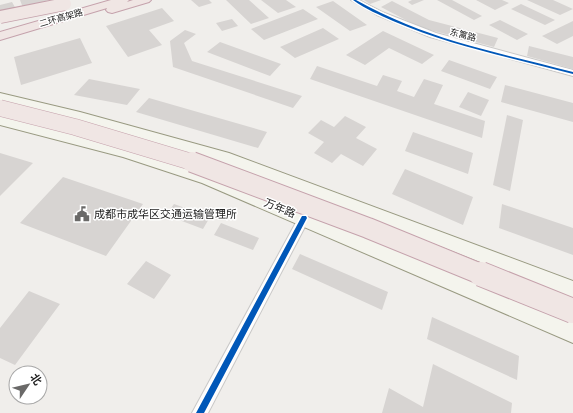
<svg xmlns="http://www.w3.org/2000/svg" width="573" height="413" font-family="Mulish,'Noto Sans SC',sans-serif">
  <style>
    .building { fill: #d7d4d2 }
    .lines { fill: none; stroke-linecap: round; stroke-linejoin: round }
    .minor-casing { stroke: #c9c8c7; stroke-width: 2 }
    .secondary-casing { stroke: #999a82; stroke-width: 2 }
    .trunk-casing { stroke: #c5a2ac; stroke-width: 2 }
    .minor { fill: #fdfcfc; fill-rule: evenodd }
    .secondary { fill: #f4f4ed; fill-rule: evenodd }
    .trunk { fill: #f0e6e4; fill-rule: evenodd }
    .trunk-bridge-far3-casing { stroke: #c5a2ac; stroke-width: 14; stroke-linecap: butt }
    .trunk-bridge-far2-casing { stroke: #c5a2ac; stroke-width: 17; stroke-linecap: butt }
    .trunk-bridge-far1-casing { stroke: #c5a2ac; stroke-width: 22; stroke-linecap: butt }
    .trunk-bridge-casing { stroke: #c5a2ac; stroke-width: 26; stroke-linecap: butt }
    .trunk-bridge-far3 { stroke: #f0e6e4; stroke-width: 12 }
    .trunk-bridge-far2 { stroke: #f0e6e4; stroke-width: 16 }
    .trunk-bridge-far1 { stroke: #f0e6e4; stroke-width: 20 }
    .trunk-bridge { stroke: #f0e6e4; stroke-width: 24 }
    .cycleway-casing { stroke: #fff; stroke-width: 3 }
    .cycleway { fill: #0057b8; fill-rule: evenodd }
    .labels { text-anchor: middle; stroke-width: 3; stroke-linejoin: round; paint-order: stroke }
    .far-street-label { font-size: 9px; fill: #222; stroke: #fff }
    .street-label { font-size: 11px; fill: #222; stroke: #fff }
    .poi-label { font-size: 11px; fill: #222; stroke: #fff; text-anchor: start }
  </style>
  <rect width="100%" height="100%" fill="#f0eeeb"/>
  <path class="building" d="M20 0H49L23 8Z
    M191 0H209L212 3 199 7Z
    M226 0H249L269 18 251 24Z
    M261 0H286L296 7 278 13Z
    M364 0H381L370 4Z
    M412 0H424L412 5 408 2Z
    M437 0H452L482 16 474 20Z
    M476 0H502L509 3 495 10Z
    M527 0H553L573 9 560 15Z
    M333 1 367 25 350 31 316 7Z
    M392 1 429 20 498 38 494 47 419 27 381 7Z
    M12 2 16 9 0 13V5Z
    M521 4 555 20 545 25 511 9Z
    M162 8 174 21 149 30 162 45 128 57 106 26Z
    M303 9 318 19 264 40 251 29Z
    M232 19 238 26 222 31 216 23Z
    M500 20 528 34 517 40 489 25Z
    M573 21V36L557 44 542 36Z
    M323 28 339 39 295 58 280 47Z
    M185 30 196 34 184 43 192 61 302 96 293 108 173 67 170 41Z
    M383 31 434 55 422 64 389 48 365 65 346 55Z
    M80 38 92 63 21 85 14 57Z
    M220 42 281 64 270 76 207 52Z
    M529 46 573 57V69L527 56Z
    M449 60 497 77 490 89 441 71Z
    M317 66 377 86 383 75 402 81 397 91 414 97 424 79 443 85 434 104 485 121 482 138 310 79Z
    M89 79 140 89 127 105 74 95Z
    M505 85 573 103V122L501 102Z
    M468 92 489 100 481 116 459 107Z
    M149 98 267 132 258 148 136 112Z
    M507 115 523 120 510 191 493 185Z
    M345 116 366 127 356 138 377 149 363 166 341 154 332 163 314 153 324 142 308 133 321 120 334 127Z
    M413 132 473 153 468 174 405 151Z
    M0 153 33 163 0 196Z
    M405 169 473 197 463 225 392 194Z
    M63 177 143 204 106 256 20 223Z
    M174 204 210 217 203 229 166 215Z
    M502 204 573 228V255L499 228Z
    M221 223 259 238 253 250 214 235Z
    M300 254 388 292 382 310 292 269Z
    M146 261 171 275 154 299 127 284Z
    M29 291 60 304 15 365 0 358V328Z
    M432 317 519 356 517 380 427 339Z
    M433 364 512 403 511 413H382L389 388 423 407Z"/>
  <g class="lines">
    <g class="minor-casing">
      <path id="minor" d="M351 0H359L382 12 436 33 573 70V76L430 37 377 15Z
        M304 213 308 215 310 218 308 221 208 413H192L300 215Z"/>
    </g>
    <g class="secondary-casing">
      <path id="secondary" d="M0 93 80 112 229 153 573 281V299L402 231 221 162 80 122 0 101Z
        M0 115 124 147 212 174 573 323V343L202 183 123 157 0 125Z"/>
    </g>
    <g class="trunk-casing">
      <path id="trunk" d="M111 0H129L127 2 133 0H151L149 2 112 13 108 12 106 10 107 8 0 40V32Z"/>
    </g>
    <use href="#minor" class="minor"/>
    <use href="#secondary" class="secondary"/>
    <use href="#trunk" class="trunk"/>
    <g class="trunk-bridge-far3-casing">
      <path id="trunk-bridge-far3" d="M0 17 65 4"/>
    </g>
    <g class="trunk-bridge-far2-casing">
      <path id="trunk-bridge-far2" d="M0 108 75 127 195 163"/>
    </g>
    <g class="trunk-bridge-far1-casing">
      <path id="trunk-bridge-far1" d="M192 162 368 228 483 275"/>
    </g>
    <g class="trunk-bridge-casing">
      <path id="trunk-bridge" d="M481 274 573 311"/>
    </g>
    <use href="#trunk-bridge-far3" class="trunk-bridge-far3"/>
    <use href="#trunk-bridge-far2" class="trunk-bridge-far2"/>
    <use href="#trunk-bridge-far1" class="trunk-bridge-far1"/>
    <use href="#trunk-bridge" class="trunk-bridge"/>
    <g class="cycleway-casing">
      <path id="cycleway" d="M353 0H356C372 9 389 17 406 24 459 46 517 57 573 72V74C513 58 451 46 393 21 380 15 365 9 353 0Z
        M302 216H306L307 218 204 413H196Z"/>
    </g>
    <use href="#cycleway" class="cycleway"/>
  </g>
  <defs>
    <g id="civic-bare" transform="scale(1.2)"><path d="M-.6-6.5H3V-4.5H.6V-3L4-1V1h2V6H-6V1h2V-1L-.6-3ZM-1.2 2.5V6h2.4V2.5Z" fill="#6a6968" stroke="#fff" stroke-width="2.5" paint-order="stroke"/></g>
  </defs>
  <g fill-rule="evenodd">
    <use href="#civic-bare" x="82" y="214"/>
  </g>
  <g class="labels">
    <g class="far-street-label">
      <text transform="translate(61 18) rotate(-16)" y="3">二环高架路</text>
      <text transform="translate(463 35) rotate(15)" y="3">东篱路</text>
    </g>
    <g class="street-label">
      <text transform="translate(280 208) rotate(22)" y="4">万年路</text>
    </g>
    <g class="poi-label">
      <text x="94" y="218">成都市成华区交通运输管理所</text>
    </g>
  </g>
  <g transform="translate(28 385) rotate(55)"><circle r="19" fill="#ffffff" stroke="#a7a7a7"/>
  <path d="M0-3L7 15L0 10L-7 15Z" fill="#6a6968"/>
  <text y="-6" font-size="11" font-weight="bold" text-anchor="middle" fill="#222222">北</text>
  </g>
</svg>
